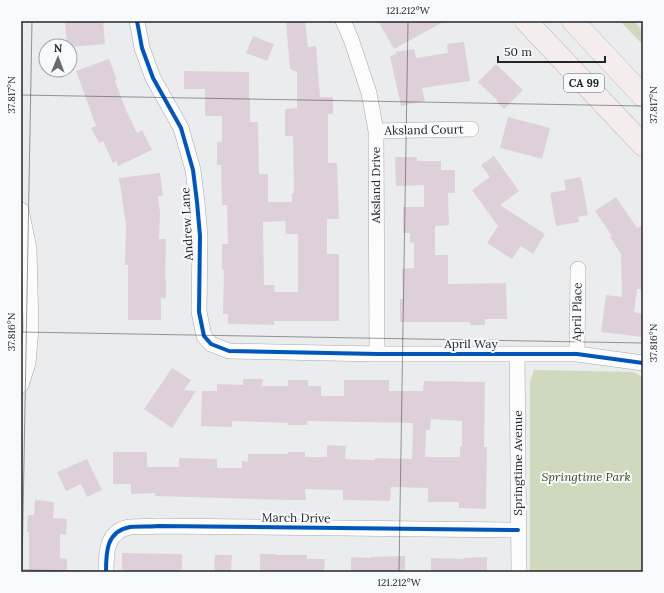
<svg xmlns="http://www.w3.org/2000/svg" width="664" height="593" font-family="Lora,serif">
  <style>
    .green { fill: #cfd9be }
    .building { fill: #ded0db; fill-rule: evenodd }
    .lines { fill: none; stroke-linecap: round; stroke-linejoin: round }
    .street-casing { stroke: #a8a9aa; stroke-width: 16 }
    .highway-casing { stroke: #c3bcbd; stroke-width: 23 }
    .street { stroke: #fcfcfc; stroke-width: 15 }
    .highway { stroke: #f4eced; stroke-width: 22 }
    .cycleway-casing { stroke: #f8f9fc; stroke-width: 6 }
    .cycleway { stroke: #0057b8; stroke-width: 4 }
    .ticks { fill: none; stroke: #242526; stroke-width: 1; stroke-opacity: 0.45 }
    .labels { text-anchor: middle; stroke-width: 4; stroke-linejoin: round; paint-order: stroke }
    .shield { fill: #f8f9fc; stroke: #646566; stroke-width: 1 }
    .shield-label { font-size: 11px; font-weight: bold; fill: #242526 }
    .street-label { font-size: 12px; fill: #242526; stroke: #f8f9fc }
    .park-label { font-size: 12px; font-style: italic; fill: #3b4b14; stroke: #f8f9fc }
    .neatline { fill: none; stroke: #242526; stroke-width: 1.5 }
    .ticks-label { font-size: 10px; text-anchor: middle; fill: #242526 }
  </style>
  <rect width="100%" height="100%" fill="#ebecee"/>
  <path class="green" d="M620 21H634L643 31V45Z
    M534 370 633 372 643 377V572H530V382Z"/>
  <path class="building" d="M65 21H103L105 44 70 47V46H67Z
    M286 21H305L308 47 316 46 320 97H333V114H328V163H337L339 219H327V254H339V321H274V325L228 324V314H223L224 270H222V244H228L227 205H222L221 165H217V142H222V116H205V89H184V71L249 72V98H250V122H258L259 174H268V202H292V193H294L293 136H285V109L297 108V72L290 69ZM285 221 286 234H298V292H274L275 285H264L263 222Z
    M378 21H445L394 49Z
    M253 36 274 44 267 61 246 53Z
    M464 42 470 81 422 88 425 101 401 106 390 56 397 54 395 52 414 49 416 58 448 53 447 44Z
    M109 59 117 80 115 81 126 110 137 133 142 130 152 150 118 166 117 161 113 163 103 141 99 143 91 128 96 126 76 71Z
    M496 64 523 90 504 109 496 101 497 100 478 82Z
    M508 117 550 128 542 159 500 148Z
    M494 156 519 191 500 205 545 234 533 254 521 246 512 259 487 243 498 226 472 190 490 177 481 165Z
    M395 157H417V161H441V170H455V193H448L449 225 435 226V255H448V284L506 283 507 319H485V325H470V322H400V299H403L402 269 414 268V242L410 243V233H403V207H424V185L396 186Z
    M160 173 163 196H158L160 213 159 239H166L165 279H166V298H161V320H128V265H125L126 225 119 178Z
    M581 177 588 215 578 217 579 222 556 226 550 193 566 190 564 180Z
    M616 197 637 228 643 225V289H637L634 312 643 314V337L601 332 606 295 622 297 621 254 610 237 612 236 595 211Z
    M172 368 191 380 184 390 196 391 172 428 144 409Z
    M243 379H263L262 386H288V380H308V386H321V396H344V380H389V391H423L424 381 485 382 484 447H487L486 509 459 508V502H428V488L391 487 390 501 343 500V490L305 489 306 500H289L155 496V493L131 494V484H113V452H147V467H179V458L217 459V468H242V461L248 462V454H288V452H305V457H327V445L346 446 345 459 375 460V458L412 459 413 423 307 421V425H288V423L232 421V427L201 426 202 391H217V384L243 385ZM431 419 462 421V447L460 446V457H425L426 430H430Z
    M87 459 102 490 87 497 81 484 66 491 57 472Z
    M35 500 54 502 53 518 67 519 66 535 60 534V558L67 559V572H29V532H27L28 515H34Z
    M122 553 182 554V572H122Z
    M260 554H276V555H307V559H325L324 572H260Z
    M215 555H232L231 572H214Z
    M405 556V572H351V557L370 558V557Z
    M487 557V572H431V558L463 559V558Z"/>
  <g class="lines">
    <g class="street-casing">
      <path id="street" d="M137 21 142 48 153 78 181 128 193 170 197 202 200 236 199 312 204 336 211 344 229 351 377 354H577L643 363
        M343 21 351 39 369 93 376 131 377 354
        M376 131 471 129
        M21 210 23 219 29 249 31 329 28 363 21 385
        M517 354 519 572
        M577 354 578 269
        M106 572C106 553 106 531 130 527 139 526 149 527 158 526L518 530"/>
    </g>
    <g class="highway-casing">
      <path id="highway" d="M526 21 643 145
        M573 21 643 96"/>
    </g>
    <use href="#street" class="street"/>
    <use href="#highway" class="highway"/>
    <g class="cycleway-casing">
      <path id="cycleway" d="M137 21 142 48 153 78 181 128 193 170 197 202 200 236 199 312 204 336 211 344 229 351 377 354H577L643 363
        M106 572C106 553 106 531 130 527 139 526 149 527 158 526L518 530"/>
    </g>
    <use href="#cycleway" class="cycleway"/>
  </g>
  <path class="ticks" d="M21 95 643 106M21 332 643 343M21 570 155 572M22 572 32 21M399 572 408 21"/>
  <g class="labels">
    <rect class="shield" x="564" y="74" width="40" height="18" rx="3"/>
    <g class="shield-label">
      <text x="584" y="87">CA 99</text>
    </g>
    <g class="street-label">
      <text transform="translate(424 130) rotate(-1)" y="4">Aksland Court</text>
      <text transform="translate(376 185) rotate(-90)" y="4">Aksland Drive</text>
      <text transform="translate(187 224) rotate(-93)" y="4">Andrew Lane</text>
      <text transform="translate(577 312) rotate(-89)" y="4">April Place</text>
      <text x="471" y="348">April Way</text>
      <text transform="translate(518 463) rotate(-90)" y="4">Springtime Avenue</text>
      <text transform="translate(296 518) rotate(1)" y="4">March Drive</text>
    </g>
    <g class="park-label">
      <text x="586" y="481">Springtime Park</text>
    </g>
  </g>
  <rect width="664" height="593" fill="none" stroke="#f8f9fc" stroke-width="44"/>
  <g transform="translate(58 58) rotate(1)"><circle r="19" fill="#f8f9fc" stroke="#a3a4a6"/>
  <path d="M0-3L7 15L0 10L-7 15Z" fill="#6a6b6c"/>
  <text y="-6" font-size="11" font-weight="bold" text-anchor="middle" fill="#242526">N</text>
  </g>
  <path d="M498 56v6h107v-6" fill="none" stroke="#242526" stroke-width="2"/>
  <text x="504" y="56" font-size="12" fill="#242526" stroke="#f8f9fc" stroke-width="3" paint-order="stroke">50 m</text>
  <rect x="22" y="22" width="620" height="549" class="neatline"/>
  <g class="ticks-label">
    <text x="408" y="14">121.212°W</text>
    <text transform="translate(11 95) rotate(-90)" y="4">37.817°N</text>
    <text transform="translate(653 105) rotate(-90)" y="4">37.817°N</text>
    <text transform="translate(11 332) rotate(-90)" y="4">37.816°N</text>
    <text transform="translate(653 343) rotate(-90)" y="4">37.816°N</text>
    <text x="399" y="586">121.212°W</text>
  </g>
</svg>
